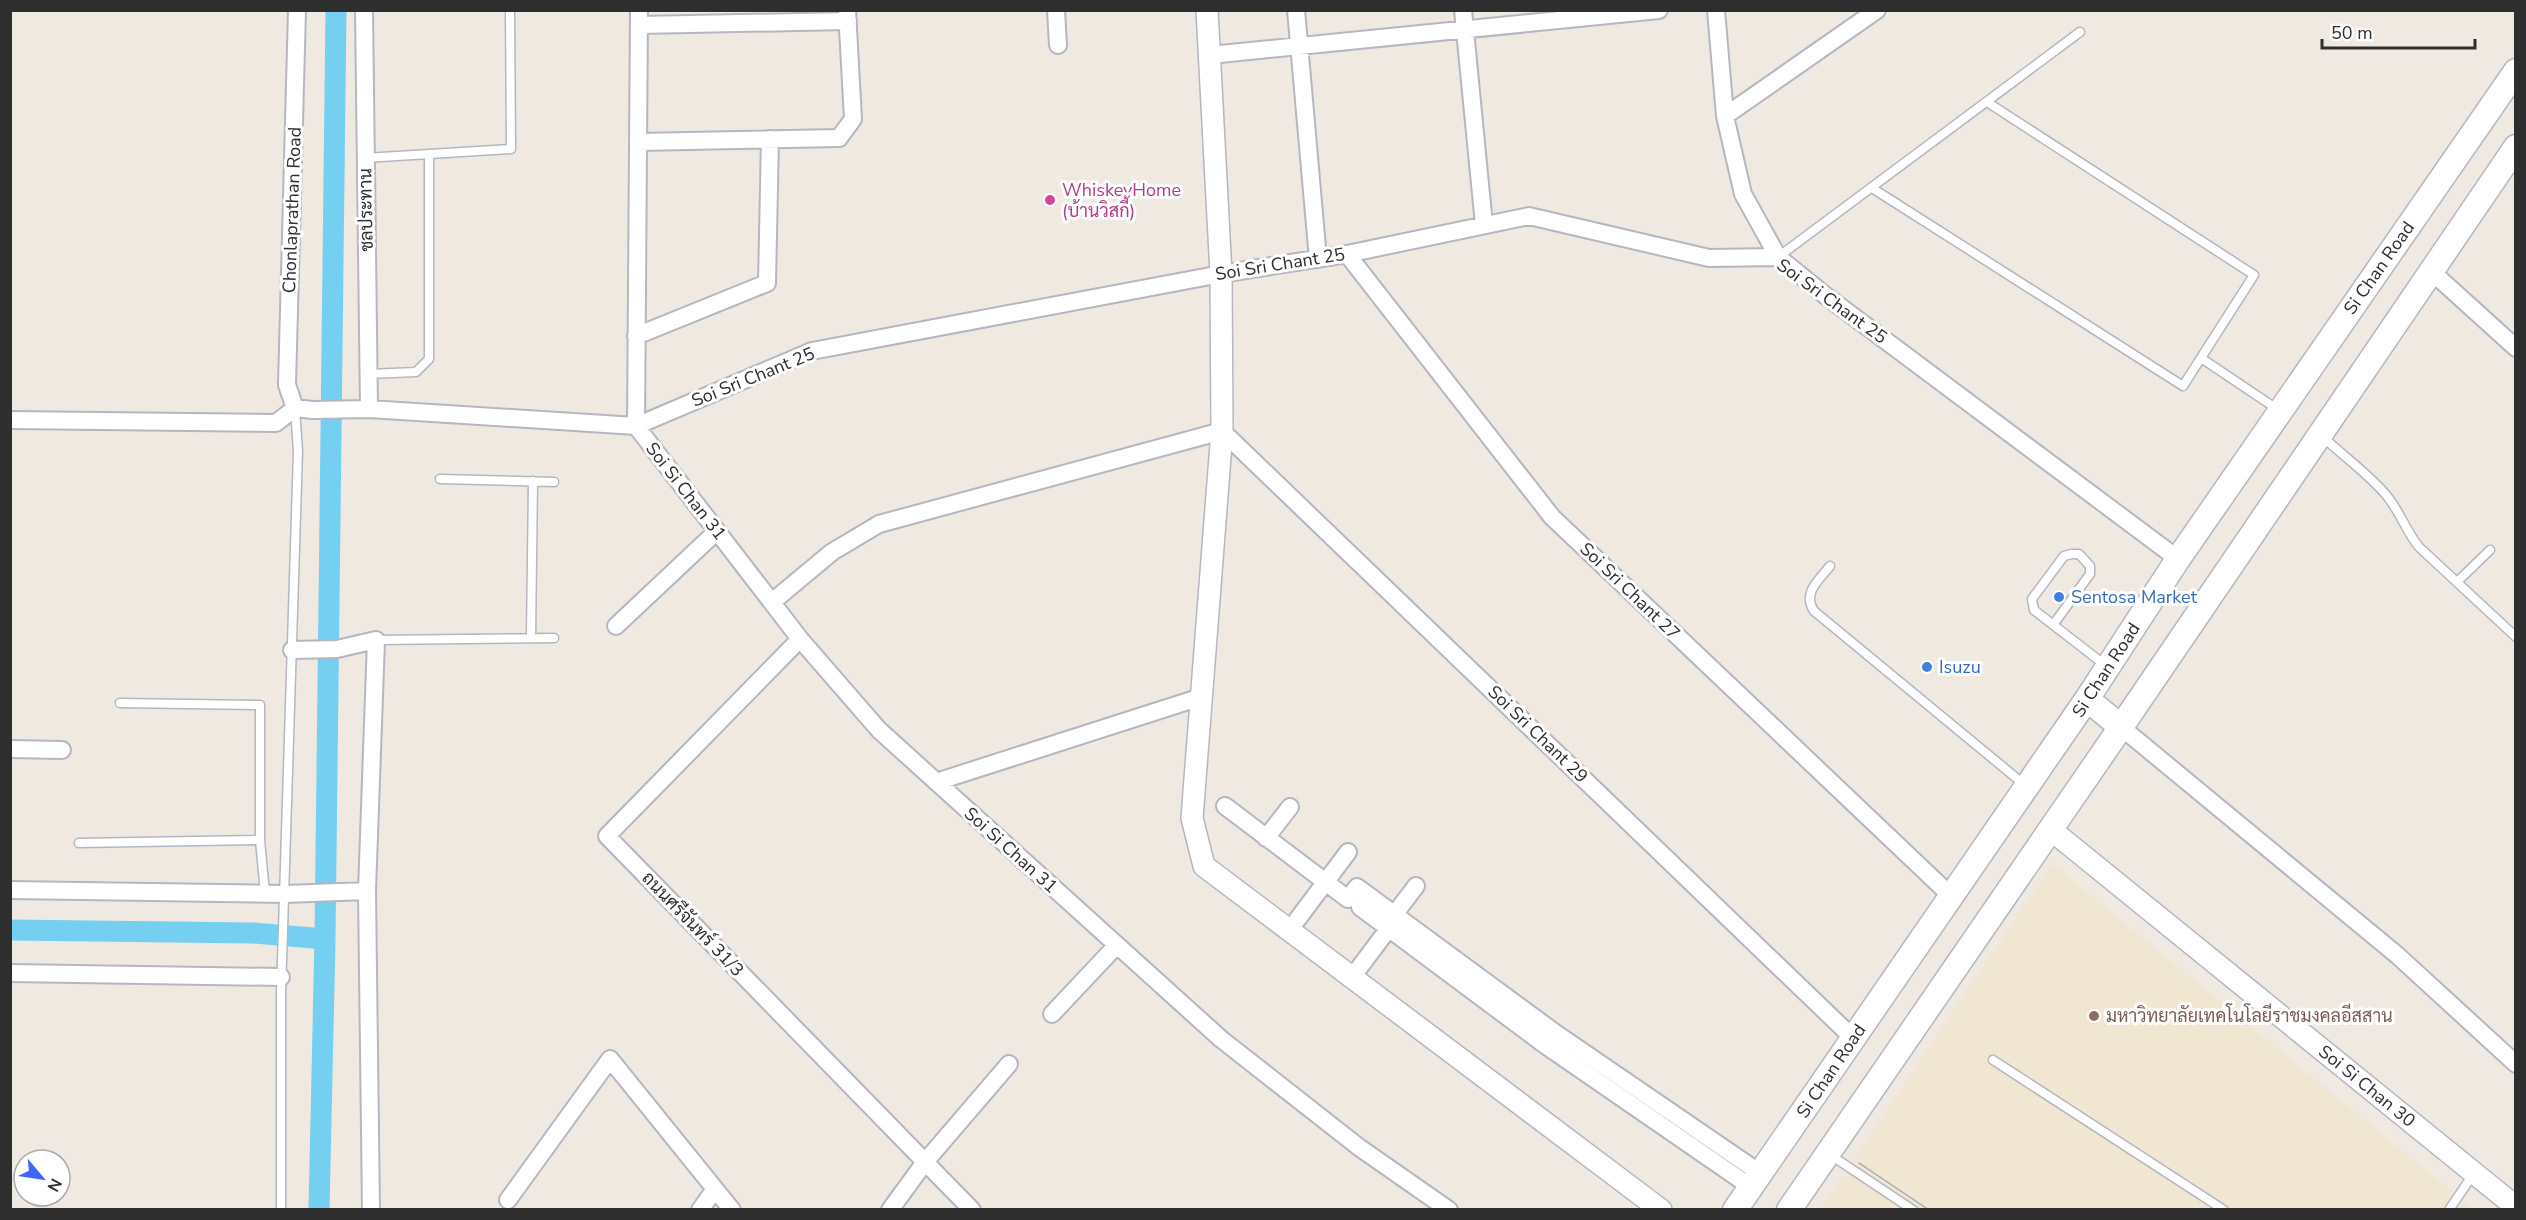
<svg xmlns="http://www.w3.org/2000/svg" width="2526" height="1220" font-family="'Nunito Sans',Sarabun,sans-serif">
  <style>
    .education { fill: #f0e6d1 }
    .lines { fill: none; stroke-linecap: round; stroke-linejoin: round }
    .canal { stroke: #75cff0; stroke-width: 21 }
    .service-casing { stroke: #b4b7c1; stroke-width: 11 }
    .minor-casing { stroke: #b4b7c1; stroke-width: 20 }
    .tertiary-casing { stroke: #b4b7c1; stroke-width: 24 }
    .secondary-casing { stroke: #b4b7c1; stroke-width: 27 }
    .service { stroke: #fff; stroke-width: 8 }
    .minor { stroke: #fff; stroke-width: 16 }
    .tertiary { stroke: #fff; stroke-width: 21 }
    .secondary { stroke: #fff; stroke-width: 24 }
    .tram { stroke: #a3a6b8; stroke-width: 1.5 }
    .hotel-dot { fill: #d1479c; stroke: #fff; stroke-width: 2 }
    .shop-dot { fill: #3f7fe0; stroke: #fff; stroke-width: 2 }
    .education-dot { fill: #8d6e63; stroke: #fff; stroke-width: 2 }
    .labels { text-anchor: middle; stroke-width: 6; stroke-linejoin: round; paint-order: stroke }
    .hotel-label { font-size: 18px; fill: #b23c85; stroke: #fff; text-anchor: start }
    .street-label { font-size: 18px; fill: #2e2e2e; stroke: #fff }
    .shop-label { font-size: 18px; fill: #366cbe; stroke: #fff; text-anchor: start }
    .education-label { font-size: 18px; fill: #785e54; stroke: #fff; text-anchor: start }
  </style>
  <rect width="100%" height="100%" fill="#efe9e1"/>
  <path class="education" d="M2052 864 2473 1209 1821 1210Z"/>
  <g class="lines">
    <path class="canal" d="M10 930 253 933 325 939
      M319 1210 325 939 336 10"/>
    <g class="service-casing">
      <path id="service" d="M365 158 511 149 510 10
        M1872 188 2183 386 2254 275 1987 102
        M1778 257 2080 32
        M2201 358 2280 411
        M368 374 416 372 429 359V154
        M2322 436C2343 456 2369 474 2387 496 2400 512 2406 531 2419 547L2516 637
        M440 479 554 482
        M1830 566C1819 580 1802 593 1814 611L2026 786
        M2457 582 2490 550
        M2053 625 2090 574V566L2079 554H2072L2064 556 2032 599 2034 610 2105 665
        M531 637 533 481
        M376 640 554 638
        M120 703 260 705V840
        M79 843 260 840 265 893
        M1993 1060 2224 1210
        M1829 1154 1913 1210
        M281 1210V993L298 451 295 409
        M2449 1210 2474 1173"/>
    </g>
    <g class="minor-casing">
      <path id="minor" d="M364 10 369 409
        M639 10 636 426 800 639 879 730 1221 1039 1360 1148 1449 1210
        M1056 10 1058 45
        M1296 10 1318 259
        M1463 10 1484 225
        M1716 10 1725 116 1743 194 1778 257
        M639 25 848 21
        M1210 55 1659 10
        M1725 116 1877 10
        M638 142 839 138 853 119 847 10
        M1347 254 1552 517 1950 895
        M2431 271 2516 348
        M636 336 767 283 770 139
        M295 408 313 410 369 409 636 426 812 351 1221 274 1347 254 1529 216 1709 258 1778 257 1826 296 2178 559
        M295 408 287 385 297 10
        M10 420 276 423 295 408
        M772 602 832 552 879 524 1222 431 1853 1038
        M616 626 717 531
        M800 639 607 836 972 1210
        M292 650 337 649 376 640 367 891
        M2121 727 2397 955 2516 1064
        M10 749 62 750
        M936 782 1201 697
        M1225 806 1348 899 1357 887 1554 1032 1760 1173
        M1266 838 1290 807
        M10 890 285 894 367 891 371 1210
        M1360 907 1545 1045 1751 1187
        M1394 915 1416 886
        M1297 920 1348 852
        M1359 968 1389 928
        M10 973 281 977
        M1052 1014 1117 945
        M508 1200 610 1059 715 1189
        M700 1210 715 1189 732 1210
        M890 1210 925 1162 1009 1064"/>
    </g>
    <g class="tertiary-casing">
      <path id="tertiary" d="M1207 10 1221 274 1222 431 1192 818 1204 866 1661 1210
        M2050 829 2516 1207"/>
    </g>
    <g class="secondary-casing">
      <path id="secondary" d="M2087 699 2121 727
        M1735 1210 2087 699 2178 559 2516 71
        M1789 1210 2121 727 2516 147"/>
    </g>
    <use href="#service" class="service"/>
    <use href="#minor" class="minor"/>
    <use href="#tertiary" class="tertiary"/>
    <use href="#secondary" class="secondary"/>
    <path class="tram" d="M1859 1163 1929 1210"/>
  </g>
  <circle class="hotel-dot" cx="1050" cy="200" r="6"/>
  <g class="shop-dot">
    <circle cx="2059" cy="597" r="6"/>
    <circle cx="1927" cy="667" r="6"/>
  </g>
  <circle class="education-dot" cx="2094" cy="1016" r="6"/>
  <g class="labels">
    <g class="hotel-label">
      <text x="1062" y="196">WhiskeyHome<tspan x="1062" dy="21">(บ้านวิสกี้)</tspan></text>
    </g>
    <g class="street-label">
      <text transform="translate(292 210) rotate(-88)" y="6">Chonlaprathan Road</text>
      <text transform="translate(366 210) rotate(-91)" y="6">ชลประทาน</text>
      <text transform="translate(1280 264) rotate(-9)" y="6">Soi Sri Chant 25</text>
      <text transform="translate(2379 268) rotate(-55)" y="6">Si Chan Road</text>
      <text transform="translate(1832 301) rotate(36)" y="6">Soi Sri Chant 25</text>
      <text transform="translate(753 377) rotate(-22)" y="6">Soi Sri Chant 25</text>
      <text transform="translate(686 491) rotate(52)" y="6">Soi Si Chan 31</text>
      <text transform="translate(1630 591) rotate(44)" y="6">Soi Sri Chant 27</text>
      <text transform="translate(2106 670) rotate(-57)" y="6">Si Chan Road</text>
      <text transform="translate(1538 734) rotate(44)" y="6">Soi Sri Chant 29</text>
      <text transform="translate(1011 850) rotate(42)" y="6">Soi Si Chan 31</text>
      <text transform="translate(693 924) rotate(46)" y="6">ถนนศรีจันทร์ 31/3</text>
      <text transform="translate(1831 1071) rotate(-56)" y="6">Si Chan Road</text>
      <text transform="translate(2367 1086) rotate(39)" y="6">Soi Si Chan 30</text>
    </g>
    <g class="shop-label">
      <text x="2071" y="603">Sentosa Market</text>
      <text x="1939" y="673">Isuzu</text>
    </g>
    <g class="education-label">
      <text x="2106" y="1022">มหาวิทยาลัยเทคโนโลยีราชมงคลอีสสาน</text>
    </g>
  </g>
  <rect width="2526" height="1220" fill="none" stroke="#2e2e2e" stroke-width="24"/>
  <g transform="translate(42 1178) rotate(119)"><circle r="28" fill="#ffffff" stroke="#ababab" stroke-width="1.5"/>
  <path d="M0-4.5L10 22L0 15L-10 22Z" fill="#4264fb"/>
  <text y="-9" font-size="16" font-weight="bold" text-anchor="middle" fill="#2e2e2e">N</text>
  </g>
  <path d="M2322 39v9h153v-9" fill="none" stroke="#2e2e2e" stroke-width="3"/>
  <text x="2331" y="39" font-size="18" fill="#2e2e2e" stroke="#ffffff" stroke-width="4.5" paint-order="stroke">50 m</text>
</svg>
